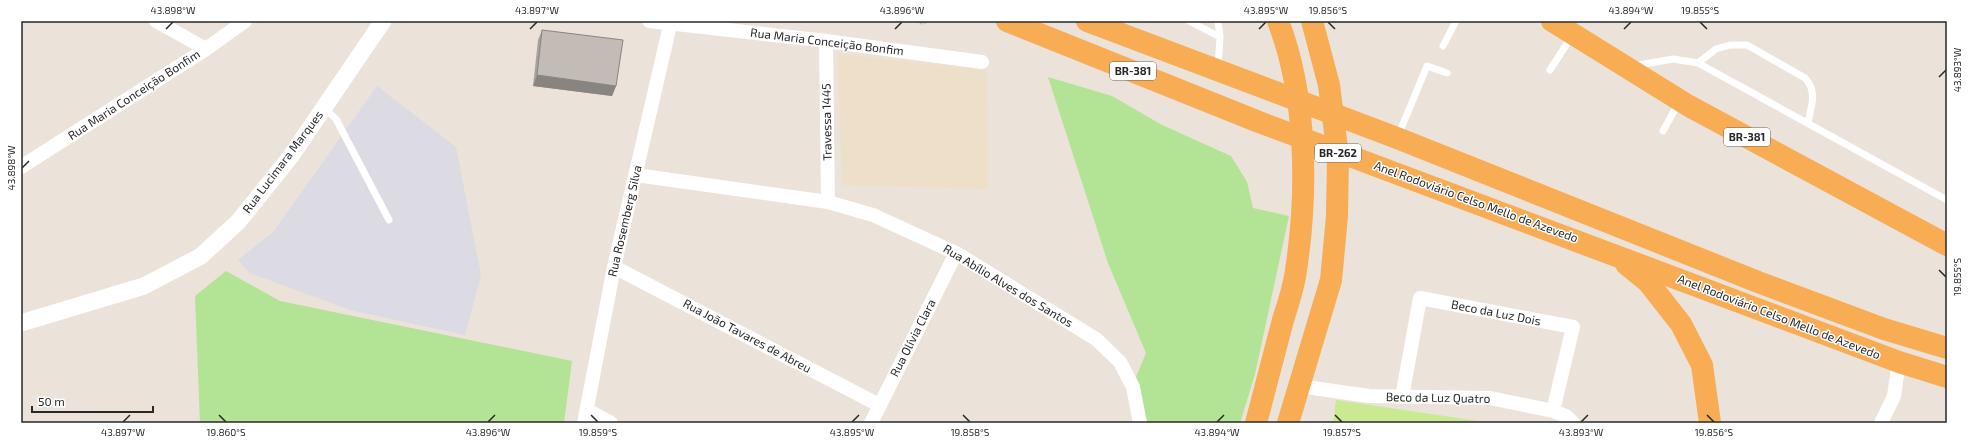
<svg xmlns="http://www.w3.org/2000/svg" width="1968" height="444" font-family="'Exo 2',sans-serif">
  <style>
    .industrial { fill: #dcdae3 }
    .education { fill: #eddfc8 }
    .green { fill: #b3e394 }
    .pitch { fill: #c9ea90 }
    .lines { fill: none; stroke-linecap: round; stroke-linejoin: round }
    .path { stroke: #c3c3c3; stroke-width: 2.5; stroke-dasharray: 3 2; stroke-linecap: butt }
    .service { stroke: #fff; stroke-width: 7 }
    .minor { stroke: #fff; stroke-width: 14 }
    .tertiary { stroke: #fff; stroke-width: 17 }
    .trunk { stroke: #f8ac54; stroke-width: 22 }
    .wall { fill: #a8a29d }
    .shaded-wall { fill: #88847f }
    .building { fill: #c3bcb6; stroke: #88847f }
    .ticks { fill: none; stroke: #282828; stroke-width: 1.5 }
    .labels { text-anchor: middle; stroke-width: 3; stroke-linejoin: round; paint-order: stroke }
    .shield { fill: #fff; stroke: #686868; stroke-width: 1 }
    .shield-label { font-size: 11px; font-weight: bold; fill: #282828 }
    .street-label { font-size: 12px; fill: #282828; stroke: #fff }
    .neatline { fill: none; stroke: #282828; stroke-width: 1.5 }
    .ticks-label { font-size: 10px; text-anchor: middle; fill: #282828 }
  </style>
  <rect width="100%" height="100%" fill="#ebe2d9"/>
  <path class="industrial" d="M377 86 456 147 481 275 465 335 350 310 250 273 238 260 273 232Z"/>
  <path class="education" d="M838 54 987 70 988 189 842 185Z"/>
  <path class="green" d="M1048 77 1112 96 1162 125 1231 156 1247 182 1253 208 1289 216 1255 374 1240 423H1147L1136 377 1146 353 1108 263Z
    M226 271 280 301 572 361 564 423H418L415 422 414 423H200L195 296Z"/>
  <path class="pitch" d="M1336 400 1492 423H1333Z"/>
  <g class="lines">
    <path class="path" d="M915 21 924 24 926 21"/>
    <path class="service" d="M1189 21 1220 37
      M1443 46 1456 21
      M1698 63 1716 49 1730 45H1747L1805 78C1818 92 1811 106 1808 123
      M1633 66 1673 59 1698 63 1947 200
      M1218 67 1220 37 1218 21
      M1550 70 1572 36
      M324 108 336 119 389 220
      M1663 131 1679 102
      M1398 136 1427 66 1447 73"/>
    <path class="minor" d="M156 21 206 49
      M649 21 826 41 982 62
      M826 41 828 202
      M21 167 206 49 245 21
      M636 175 828 202 873 215 956 253 1096 339 1120 362 1133 387 1140 423
      M614 267 879 405
      M1299 386 1369 396 1490 398 1553 411 1566 416 1573 423
      M1402 397 1420 298 1573 327 1553 411
      M587 410 611 423
      M584 423 614 267 671 21
      M871 423 956 253
      M1881 423 1894 396 1899 362"/>
    <path class="tertiary" d="M21 323 144 286 201 256 238 222 291 156 383 21"/>
    <path class="trunk" d="M1007 21 1259 122 1899 362 1947 377
      M1087 21 1397 138 1758 282 1884 329 1947 348
      M1552 21 1689 106 1947 245
      M1626 264 1648 282 1681 324 1702 365 1710 423
      M1256 423C1265 389 1274 354 1283 320 1288 304 1294 287 1296 270 1308 192 1307 96 1278 21
      M1288 423 1331 280 1337 216 1338 156 1329 85 1312 21"/>
  </g>
  <path class="wall" d="M542 30 616 86 612 96 533 86 538 40Z"/>
  <path class="shaded-wall" d="M537 75 616 86 612 96 533 86Z"/>
  <path class="building" d="M542 30 623 40 616 86 537 75Z"/>
  <path class="ticks" d="M1328 22 1335 29M1700 22 1707 29M166 29 173 22M530 29 537 22M895 29 902 22M1259 29 1266 22M1624 29 1631 22M1939 77 1946 70M22 168 29 161M1939 270 1946 277M219 415 226 422M591 415 598 422M963 415 970 422M1335 415 1342 422M1707 415 1714 422M123 422 130 415M488 422 495 415M852 422 859 415M1217 422 1224 415M1581 422 1588 415"/>
  <g class="labels">
    <g class="shield">
      <rect x="1110" y="62" width="46" height="18" rx="3"/>
      <rect x="1724" y="128" width="46" height="18" rx="3"/>
      <rect x="1315" y="144" width="46" height="18" rx="3"/>
    </g>
    <g class="shield-label">
      <text x="1133" y="75">BR-381</text>
      <text x="1747" y="141">BR-381</text>
      <text x="1338" y="157">BR-262</text>
    </g>
    <g class="street-label">
      <text transform="translate(827 42) rotate(7)" y="4">Rua Maria Conceição Bonfim</text>
      <text transform="translate(134 95) rotate(-33)" y="4">Rua Maria Conceição Bonfim</text>
      <text transform="translate(827 122) rotate(-91)" y="4">Travessa 1445</text>
      <text transform="translate(283 162) rotate(-53)" y="4">Rua Lucimara Marques</text>
      <text transform="translate(1476 202) rotate(20)" y="4">Anel Rodoviário Celso Mello de Azevedo</text>
      <text transform="translate(625 221) rotate(-77)" y="4">Rua Rosemberg Silva</text>
      <text transform="translate(1008 286) rotate(31)" y="4">Rua Abílio Alves dos Santos</text>
      <text transform="translate(1496 313) rotate(11)" y="4">Beco da Luz Dois</text>
      <text transform="translate(1779 317) rotate(21)" y="4">Anel Rodoviário Celso Mello de Azevedo</text>
      <text transform="translate(747 336) rotate(28)" y="4">Rua João Tavares de Abreu</text>
      <text transform="translate(913 338) rotate(-63)" y="4">Rua Olívia Clara</text>
      <text transform="translate(1438 398) rotate(1)" y="4">Beco da Luz Quatro</text>
    </g>
  </g>
  <rect width="1968" height="444" fill="none" stroke="#ffffff" stroke-width="44"/>
  <path d="M32 406v6h121v-6" fill="none" stroke="#282828" stroke-width="2"/>
  <text x="38" y="406" font-size="12" fill="#282828" stroke="#ffffff" stroke-width="3" paint-order="stroke">50 m</text>
  <rect x="22" y="22" width="1924" height="400" class="neatline"/>
  <g class="ticks-label">
    <text x="173" y="14">43.898°W</text>
    <text x="537" y="14">43.897°W</text>
    <text x="902" y="14">43.896°W</text>
    <text x="1266" y="14">43.895°W</text>
    <text x="1328" y="14">19.856°S</text>
    <text x="1631" y="14">43.894°W</text>
    <text x="1700" y="14">19.855°S</text>
    <text transform="translate(1957 70) rotate(-90)" y="4">43.893°W</text>
    <text transform="translate(11 168) rotate(-90)" y="4">43.898°W</text>
    <text transform="translate(1957 277) rotate(-90)" y="4">19.855°S</text>
    <text x="123" y="436">43.897°W</text>
    <text x="226" y="436">19.860°S</text>
    <text x="488" y="436">43.896°W</text>
    <text x="598" y="436">19.859°S</text>
    <text x="852" y="436">43.895°W</text>
    <text x="970" y="436">19.858°S</text>
    <text x="1217" y="436">43.894°W</text>
    <text x="1342" y="436">19.857°S</text>
    <text x="1581" y="436">43.893°W</text>
    <text x="1714" y="436">19.856°S</text>
  </g>
</svg>
